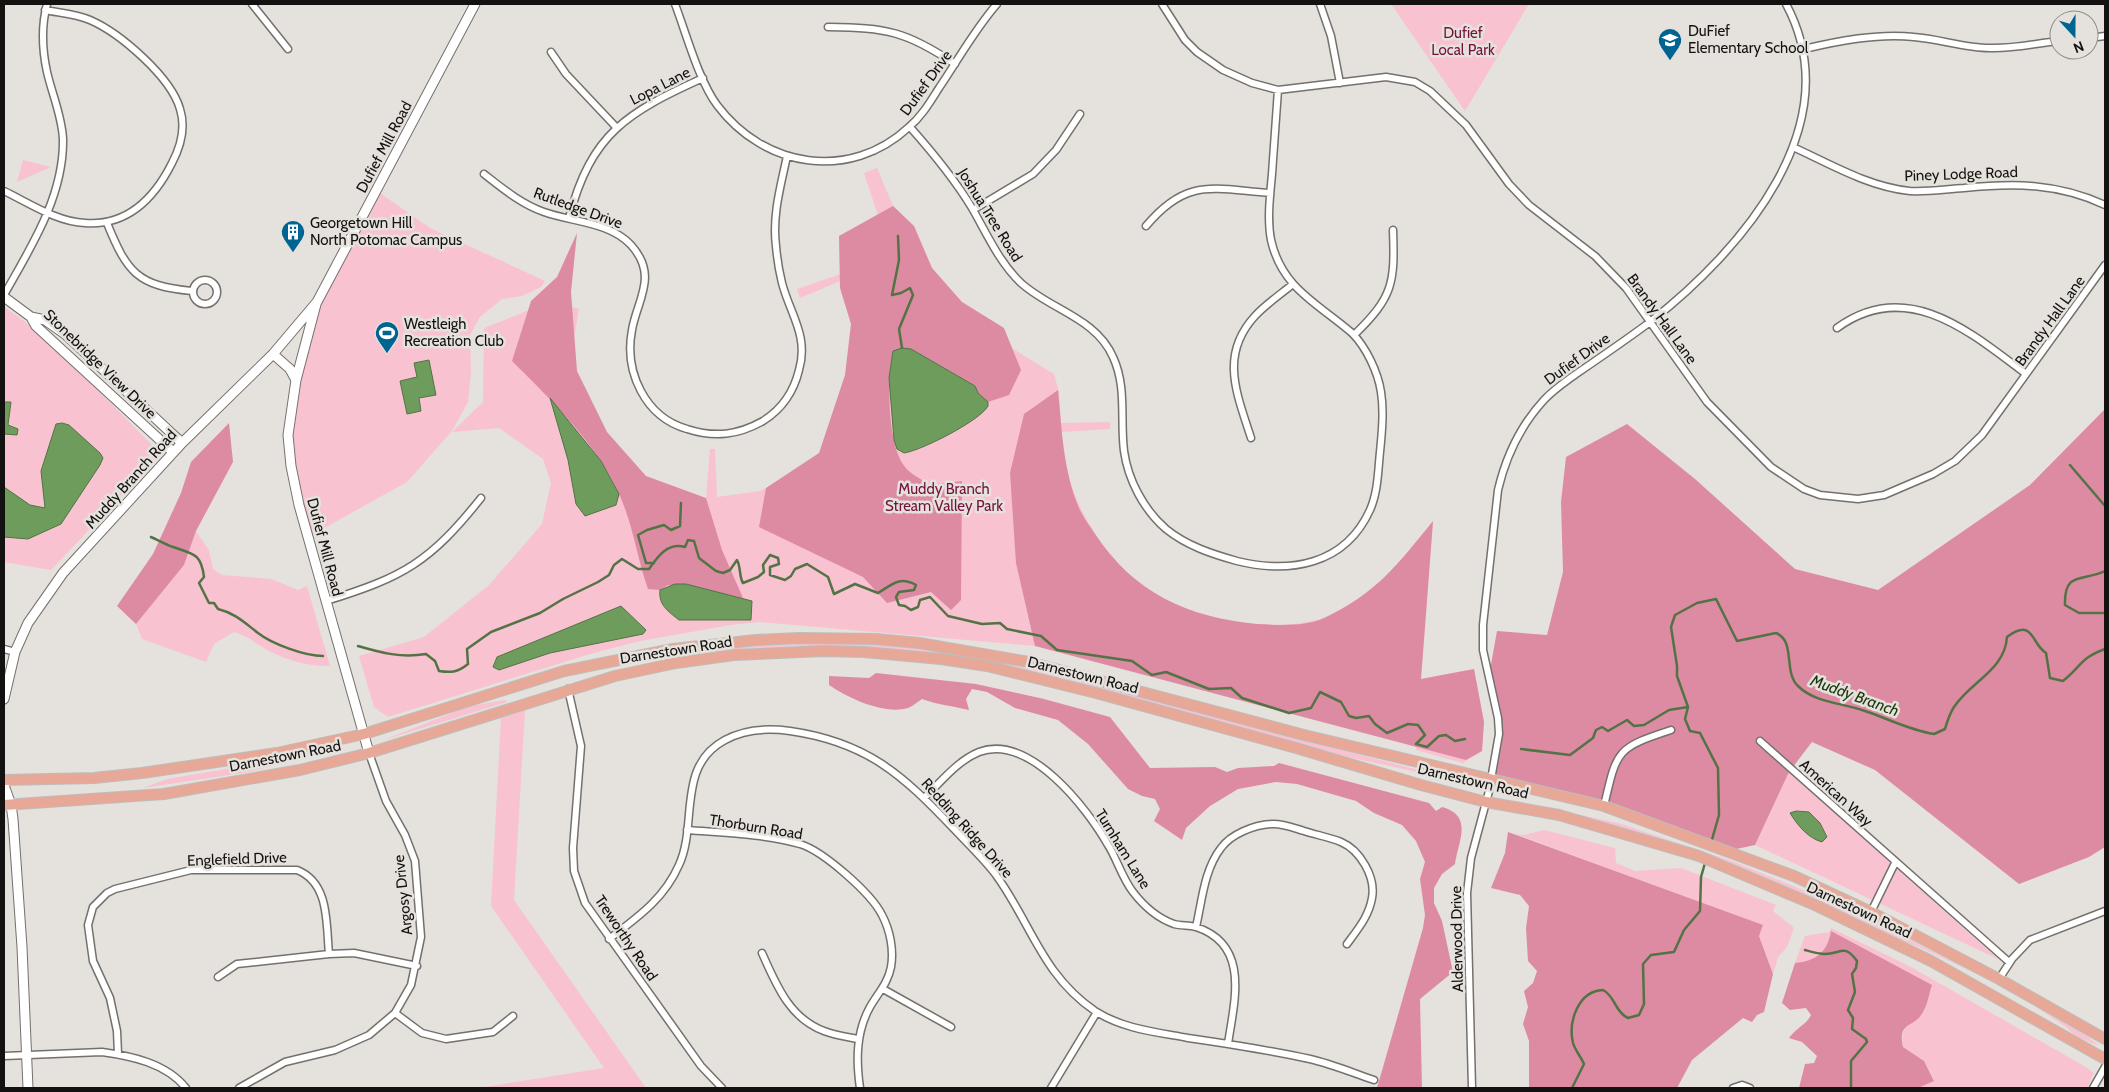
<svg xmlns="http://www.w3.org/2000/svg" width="2109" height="1092" font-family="Cabin,sans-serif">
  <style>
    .green { fill: #f9c2d1 }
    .forest { fill: #dd8ba3 }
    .water { fill: #6e9c5c; stroke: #537345 }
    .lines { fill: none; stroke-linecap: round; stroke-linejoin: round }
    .stream { stroke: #537345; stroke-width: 2.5 }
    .street-casing { stroke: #74706c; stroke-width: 9 }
    .secondary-casing { stroke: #74706c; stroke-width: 11 }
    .primary-casing { stroke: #bdbdbc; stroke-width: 12 }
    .street { stroke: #fff; stroke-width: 6 }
    .secondary { stroke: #fff; stroke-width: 9 }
    .primary { stroke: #e7a898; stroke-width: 10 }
    .labels { text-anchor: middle; stroke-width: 5; stroke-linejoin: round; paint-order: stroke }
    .poi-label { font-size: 15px; fill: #131210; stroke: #e5e1dc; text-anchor: start }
    .park-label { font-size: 15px; fill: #74123c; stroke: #e5e1dc }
    .street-label { font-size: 15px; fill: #131210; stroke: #e5e1dc }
    .water-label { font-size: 16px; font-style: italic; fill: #183708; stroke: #e5e1dc }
  </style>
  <rect width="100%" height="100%" fill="#e5e1dc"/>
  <path class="green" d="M1391 4H1529L1465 111Z
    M23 160 51 167 17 182Z
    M877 168 893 206 914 226 941 290 997 339 1054 374 1059 392 1061 423 1110 422V429L1061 432C1063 479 1083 522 1114 558 1119 564 1124 572 1131 578 1177 617 1262 635 1321 619 1327 617 1334 612 1341 609 1381 587 1405 557 1433 521L1421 679 1474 669 1484 722 1482 751 1463 763 1416 750V741L1034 641 1035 646 759 622 731 625 640 641 590 654 388 717 374 707 359 656 424 637 489 585 542 524 551 483 543 459 499 428 452 432 483 402 484 328 552 301 579 309 569 367 585 423 640 482 706 498 710 449H715L717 497 760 491 799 471 831 442 863 359 843 280 800 298 797 289 841 274 842 246 878 215 864 173Z
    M377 191 430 228 545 281 541 287 522 296 502 299 480 317 470 335 471 373 468 402 452 431 407 482 308 537 288 435 317 302Z
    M4 307 23 320 82 374 157 450 159 456 51 570 4 562Z
    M196 531 209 550 213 569 222 575 271 579 298 590 307 586 330 666C304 666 281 659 259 645 250 639 245 635 234 632L214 644 206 662 142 639 136 624 184 565Z
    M801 642 882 644 924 648 1013 663 1468 783 1352 758 1032 671 954 656 867 647 796 646 741 649 683 656V653L722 647Z
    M506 700 507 702 384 740 469 706Z
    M525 710 514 900 646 1088H478L604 1068 491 906 501 718Z
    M344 746 249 772 143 788 167 779 244 766Z
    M1789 772 1998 959 1755 845Z
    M1506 799 1618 823 1732 861 1849 909 1979 975 1919 947 1896 939 1760 879 1584 821Z
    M1544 830 1615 848 1616 863 1635 871 1681 868 1776 905 1773 911 1794 928 1787 947 1778 957 1773 974 1759 935 1763 926 1516 834 1524 835Z
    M1831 928 1911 967 2084 1066 2094 1073 2087 1088H1918L1934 1080 1924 1061 1903 1047C1899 1029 1909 1024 1923 1014L1831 932C1825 954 1819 961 1795 963L1805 936 1829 932Z
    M2033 1005 2085 1034 2099 1046 2077 1037 2066 1027Z"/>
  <path class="forest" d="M893 206 914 226 932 268 962 302 1004 328 1021 370 1009 395 988 402 978 393 975 386 911 349 893 352C887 378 887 445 905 467 910 474 923 480 930 485L962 481 961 600 951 610 931 592 887 603 863 577 759 527 766 488 819 453 845 375 851 324 840 288 839 236Z
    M577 233 571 292 577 371 607 432 646 476 706 498 722 550 743 598 668 585 660 590 648 589C637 558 633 524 619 494 597 444 550 399 512 361L531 301 557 277Z
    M1058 390C1062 431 1063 469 1079 508 1083 517 1090 526 1095 534 1134 593 1187 617 1257 624 1277 625 1305 627 1324 618 1376 594 1398 564 1433 521L1421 679 1474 669 1484 722 1482 751 1466 760 1035 646 1016 563 1010 473 1024 414Z
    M2105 409V847L2089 857 2019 884 1875 770 1812 742 1789 772 1755 845 1727 851 1604 806 1491 780 1498 718 1488 681 1497 631 1547 635 1563 572 1561 502 1566 457 1627 424 1695 479 1795 569 1878 590 2030 485Z
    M229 423 233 462 196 531 184 565 136 624 117 606 153 554 181 493 191 462Z
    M876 673 976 684 1044 699 1110 717 1150 768 1215 767 1227 772 1238 768 1274 766 1279 763 1429 803 1436 811 1442 807C1474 816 1458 841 1455 864L1442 874 1434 888V903L1442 921 1453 972 1420 999 1422 1088H1377L1423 928 1425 915 1420 879 1425 862 1416 841 1402 825 1374 813 1356 801 1297 784 1276 782 1238 789 1210 806 1186 828 1182 840 1154 821 1160 809 1155 799 1142 796 1128 789 1088 744 1058 720 1015 708 987 692 972 689 966 699 969 710C953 706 938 705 922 699 917 702 913 706 908 708 884 715 848 698 829 685V676L869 678Z
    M1508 832 1763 925 1759 936 1773 974 1764 1012 1757 1015 1752 1022 1743 1018 1692 1060 1677 1088H1529V1041L1523 1024 1528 1007 1524 991 1533 983 1537 971 1528 961 1526 928 1529 906 1520 895 1491 888 1505 853Z
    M1831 931 1932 985C1929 993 1928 1004 1923 1012 1915 1028 1897 1021 1903 1047L1924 1061 1934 1081 1918 1088H1799L1805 1064 1814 1063 1817 1056 1802 1042 1789 1038C1796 1028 1806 1025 1811 1015L1806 1008 1790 1010 1782 1003 1795 963C1816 961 1827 953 1831 931Z"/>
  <path class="water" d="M902 348 911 349 975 386 978 393 988 402V406C980 421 920 451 904 453L897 449 894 440 889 378 893 351Z
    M429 360 436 395 419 398 421 411 407 414 400 381 417 377 414 363Z
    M550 398 601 461 619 494 616 505 585 516 576 504 568 460Z
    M4 402H11L8 425 18 429 17 435 4 434Z
    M62 423 69 425 100 453 103 458 100 465 61 524 28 539 4 537V487L30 505 45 508 41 471 56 424Z
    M675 584H686L752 601 751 620H679C669 612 658 605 660 590Z
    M621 606 646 630 643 634 550 653 499 670 493 667 497 657Z
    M1796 811 1809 812 1820 823 1827 837 1822 842C1808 838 1798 826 1790 813Z"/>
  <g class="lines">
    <path class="stream" d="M898 236 899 260 892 295 901 293 910 288 913 295 899 329 902 348
      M2070 465 2105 506
      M151 537C158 540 166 545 173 547 193 554 201 553 204 577L199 583 209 603H214L218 609C235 613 245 623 258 633 272 644 305 656 323 656
      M654 563H646L638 535 647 530 664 525 671 530 680 526 681 503
      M2105 571C2083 582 2064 570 2065 605L2079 613H2105
      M358 646C382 653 401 658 426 654L435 661 439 671C452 673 458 672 468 664L467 649 491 632 540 613 563 599 598 582 609 575 614 565 622 559 638 569H649C658 556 668 542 685 547L688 540 694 541 699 558 716 571 723 573 730 570 737 560C741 567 739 577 743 583L758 577 764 572 763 565 770 555 778 558 779 564 770 567V575L785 580 791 576 795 569 807 564 828 577 834 594 855 584 878 593C893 584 899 576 916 585L914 590 899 592 896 597 899 605 905 606 911 610 918 607 920 600 930 597 948 616 982 624 1000 623 1007 629 1041 636 1057 650 1132 661 1152 675 1166 672 1209 689 1231 688 1242 698 1289 713 1311 708 1320 692 1341 702 1349 716 1356 718 1369 716 1375 724 1387 733 1408 724 1418 725 1425 735 1416 744 1427 747 1439 736 1446 735 1455 741 1465 739
      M1521 749 1570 755 1593 738 1596 730 1602 727 1608 731 1627 720 1634 726 1644 725 1669 710 1688 707
      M1711 843 1719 815 1718 768 1700 733 1690 731 1685 719 1688 707 1677 676V666L1671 627 1675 615 1697 603 1716 599 1737 641 1776 633C1796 641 1783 672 1798 686 1815 703 1843 703 1865 711 1889 719 1909 730 1934 734L1945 729C1947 722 1950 713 1954 707 1970 682 2005 670 2007 637 2034 617 2031 644 2046 653L2050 678 2063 681C2081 667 2080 658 2105 649
      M1805 950C1812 952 1818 954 1825 954 1841 954 1844 943 1857 961L1856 968 1852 974 1855 992 1848 1010 1853 1018 1852 1029 1866 1039 1867 1042 1851 1061V1088
      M1572 1088 1584 1064C1581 1057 1575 1050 1573 1043 1568 1022 1578 991 1603 990 1615 996 1615 1012 1628 1018L1639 1015 1644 1004 1643 964 1651 955 1674 952 1684 930 1700 911 1701 877 1705 863"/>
    <g class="street-casing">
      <path id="street" d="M252 4 288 49
        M675 4C686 33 699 81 717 105 764 168 850 182 909 127 922 116 930 102 939 88 958 60 975 29 997 4
        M1162 4 1185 40 1197 52 1223 70 1252 83 1278 90 1386 77 1415 82 1430 91 1466 125 1509 184 1529 205 1595 256 1626 288 1707 402 1771 467 1804 489 1820 495 1858 499 1884 495 1933 474 1955 461 1982 435 2105 265
        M1320 4 1331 36 1340 83
        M828 27C887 28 906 31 955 64
        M2089 38 2105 36
        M1804 49C1838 41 1878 33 1914 37 1940 39 1964 48 1990 48 2013 49 2037 43 2059 41
        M551 52 566 74 616 127
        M910 127C933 153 954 178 972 208 987 234 999 262 1021 283 1051 310 1096 318 1113 357 1127 387 1120 419 1124 451 1128 480 1144 510 1166 529 1187 546 1212 554 1237 561 1290 574 1345 565 1370 510 1378 492 1378 471 1380 452 1382 432 1384 411 1381 392 1378 372 1366 347 1352 333 1319 304 1282 289 1271 240 1267 219 1270 196 1272 174 1274 146 1276 118 1278 90
        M1793 147C1830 164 1869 187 1910 191 1928 192 1946 189 1964 188 2014 183 2058 183 2105 205
        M484 174C502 188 521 204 544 212 572 222 610 222 631 245 659 276 637 300 632 330 624 372 645 417 687 429 715 438 738 435 763 421 782 409 794 391 799 370 809 336 790 314 782 283 779 271 777 258 776 246 772 215 781 185 787 156
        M4 191C29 203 57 222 85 223 127 226 154 199 172 163 181 146 186 128 180 109 171 77 120 33 90 20 76 14 60 13 45 10
        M973 210 1033 174 1056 150 1080 114
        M569 218C591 133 628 112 703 78
        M107 223C127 272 137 286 192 291
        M1146 226C1187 177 1213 189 1270 193
        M193 292a12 12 0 1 1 24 0a12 12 0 1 1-24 0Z
        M4 295C31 247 64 196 63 139 62 116 52 94 47 72 42 49 41 27 47 4
        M1837 328C1907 277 1970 332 2026 374
        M1354 335C1393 297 1395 284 1393 230
        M1251 438C1237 394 1219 355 1255 316 1266 304 1281 294 1293 284
        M326 601C404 577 430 562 481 498
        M4 649 15 652
        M568 689 581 746 573 848 574 871 585 903 701 1066 722 1088
        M1760 741 2009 962
        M924 798C941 782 957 761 979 752 1029 733 1087 808 1108 845 1117 859 1122 878 1133 892 1143 905 1157 918 1174 924 1181 926 1189 925 1196 927 1251 945 1234 1002 1228 1044
        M1604 806C1617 750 1616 748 1671 730
        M687 830C724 833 764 834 800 844 823 851 871 893 882 915 890 930 894 950 891 967 888 983 878 993 870 1007 856 1032 856 1060 860 1088
        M1871 912 1895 863
        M1196 927C1202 901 1204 870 1221 848 1231 834 1254 825 1271 824 1282 823 1294 828 1304 831 1316 835 1329 837 1341 842 1360 850 1376 877 1372 898 1369 916 1358 929 1347 944
        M609 939C638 917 664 899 679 865 698 824 676 766 725 740 745 729 768 728 790 731 867 742 903 775 954 829 968 844 984 859 996 875 1031 923 1042 975 1095 1011 1123 1029 1156 1032 1188 1038 1229 1044 1270 1050 1310 1059 1332 1064 1353 1073 1374 1080
        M762 953C776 984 789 1018 824 1031 834 1035 847 1037 858 1039
        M218 977 237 964 329 954 354 953 417 966
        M1999 979 2012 959 2030 940 2105 911
        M883 989 951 1027
        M395 1013 422 1033 446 1039 493 1032 513 1016
        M118 1054 117 1031 110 998 93 961 88 925 93 907 107 893 115 889 191 870H297C330 883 326 924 329 954
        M4 1056 102 1052C131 1056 166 1063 186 1088
        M239 1088 285 1062 335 1050 369 1035 395 1013 411 985 421 937 415 861 405 835 386 801 369 753
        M1051 1088 1097 1012
        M1472 1088 1467 893 1471 858 1489 791 1499 734 1498 718 1483 650V625L1498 490C1506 456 1520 426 1544 400 1553 390 1565 382 1576 374 1601 357 1626 340 1650 322 1741 251 1851 125 1786 4
        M1733 1088 1742 1085 1750 1088
        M2093 1088 2105 1067"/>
    </g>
    <g class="secondary-casing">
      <path id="secondary" d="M4 297 31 317 45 320 65 334 182 443
        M31 317 36 326 173 452
        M273 354 290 369 296 380 288 435 291 466 299 505 369 753
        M296 380 316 304
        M4 699 15 652 28 623 63 573 182 443 273 354 317 302 475 4
        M4 785 11 805 13 819 22 947 28 1088"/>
    </g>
    <g class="primary-casing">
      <path id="primary" d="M4 780 94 778 142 773 277 753 364 734 564 671 673 649 756 640 799 638 876 639 919 643 1029 662 1304 735 1604 806 1794 876 1871 912 1999 979 2105 1039
        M4 805 164 794 300 770 369 753 615 676 676 663 734 655 823 651 864 652 941 659 987 666 1096 693 1296 748 1421 785 1486 802 1559 815 1699 856 1815 905 1931 961 2105 1059"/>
    </g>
    <use href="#street" class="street"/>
    <use href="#secondary" class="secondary"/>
    <use href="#primary" class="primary"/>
  </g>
  <defs>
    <g id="school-pin" transform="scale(1.25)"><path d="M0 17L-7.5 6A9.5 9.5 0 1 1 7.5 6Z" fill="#006493" stroke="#e5e1dc"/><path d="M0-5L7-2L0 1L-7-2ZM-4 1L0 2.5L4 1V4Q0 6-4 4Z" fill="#fff"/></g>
    <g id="building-pin" transform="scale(1.25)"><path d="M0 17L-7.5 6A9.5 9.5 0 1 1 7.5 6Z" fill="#006493" stroke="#e5e1dc"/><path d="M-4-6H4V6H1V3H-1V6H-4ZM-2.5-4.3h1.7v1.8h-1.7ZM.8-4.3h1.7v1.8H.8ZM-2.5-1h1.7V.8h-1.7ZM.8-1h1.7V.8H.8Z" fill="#fff"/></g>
    <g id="stadium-pin" transform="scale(1.25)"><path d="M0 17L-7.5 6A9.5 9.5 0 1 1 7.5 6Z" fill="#006493" stroke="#e5e1dc"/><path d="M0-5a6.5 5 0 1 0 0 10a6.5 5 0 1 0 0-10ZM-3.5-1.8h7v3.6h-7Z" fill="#fff"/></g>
  </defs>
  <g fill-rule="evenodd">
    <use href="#school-pin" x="1670" y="40"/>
    <use href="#building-pin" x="293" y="232"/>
    <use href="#stadium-pin" x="387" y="333"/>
  </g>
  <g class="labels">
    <g class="poi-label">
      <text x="1688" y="36">DuFief<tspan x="1688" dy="17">Elementary School</tspan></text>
      <text x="310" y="228">Georgetown Hill<tspan x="310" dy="17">North Potomac Campus</tspan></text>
      <text x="404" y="329">Westleigh<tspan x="404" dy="17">Recreation Club</tspan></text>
    </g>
    <g class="park-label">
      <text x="1463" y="38">Dufief<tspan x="1463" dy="17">Local Park</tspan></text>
      <text x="944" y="494">Muddy Branch<tspan x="944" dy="17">Stream Valley Park</tspan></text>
    </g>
    <g class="street-label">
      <text transform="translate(926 83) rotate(-54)" y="5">Dufief Drive</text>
      <text transform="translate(660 86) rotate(-27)" y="5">Lopa Lane</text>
      <text transform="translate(384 147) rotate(-62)" y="5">Dufief Mill Road</text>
      <text transform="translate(1961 174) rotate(-2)" y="5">Piney Lodge Road</text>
      <text transform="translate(578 208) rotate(20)" y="5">Rutledge Drive</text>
      <text transform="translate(990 215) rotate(58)" y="5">Joshua Tree Road</text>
      <text transform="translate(1662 319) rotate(54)" y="5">Brandy Hall Lane</text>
      <text transform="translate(2050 321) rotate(-54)" y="5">Brandy Hall Lane</text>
      <text transform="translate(1577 359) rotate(-36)" y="5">Dufief Drive</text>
      <text transform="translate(100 364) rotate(44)" y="5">Stonebridge View Drive</text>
      <text transform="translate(131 479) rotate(-48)" y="5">Muddy Branch Road</text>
      <text transform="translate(325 547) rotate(75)" y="5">Dufief Mill Road</text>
      <text transform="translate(676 650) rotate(-9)" y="5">Darnestown Road</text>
      <text transform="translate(1083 675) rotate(14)" y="5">Darnestown Road</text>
      <text transform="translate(285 756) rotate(-11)" y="5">Darnestown Road</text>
      <text transform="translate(1473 781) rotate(13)" y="5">Darnestown Road</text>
      <text transform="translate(1836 793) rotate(42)" y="5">American Way</text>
      <text transform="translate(756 827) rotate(9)" y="5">Thorburn Road</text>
      <text transform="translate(967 828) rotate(48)" y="5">Redding Ridge Drive</text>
      <text transform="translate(1123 849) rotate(58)" y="5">Turnham Lane</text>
      <text transform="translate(237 859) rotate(-2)" y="5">Englefield Drive</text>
      <text transform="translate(403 895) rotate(-96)" y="5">Argosy Drive</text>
      <text transform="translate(1859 910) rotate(25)" y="5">Darnestown Road</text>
      <text transform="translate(626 938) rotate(56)" y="5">Treworthy Road</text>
      <text transform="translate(1457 939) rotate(-91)" y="5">Alderwood Drive</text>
    </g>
    <g class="water-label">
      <text transform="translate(1855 695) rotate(20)" y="6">Muddy Branch</text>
    </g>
  </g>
  <rect width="2109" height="1092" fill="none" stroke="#131210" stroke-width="10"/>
  <g transform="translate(2074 35) rotate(159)"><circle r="24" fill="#e5e1dc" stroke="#918e8a"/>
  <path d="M0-4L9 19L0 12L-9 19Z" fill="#006493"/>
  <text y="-8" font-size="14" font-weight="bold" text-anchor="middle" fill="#131210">N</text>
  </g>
</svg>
